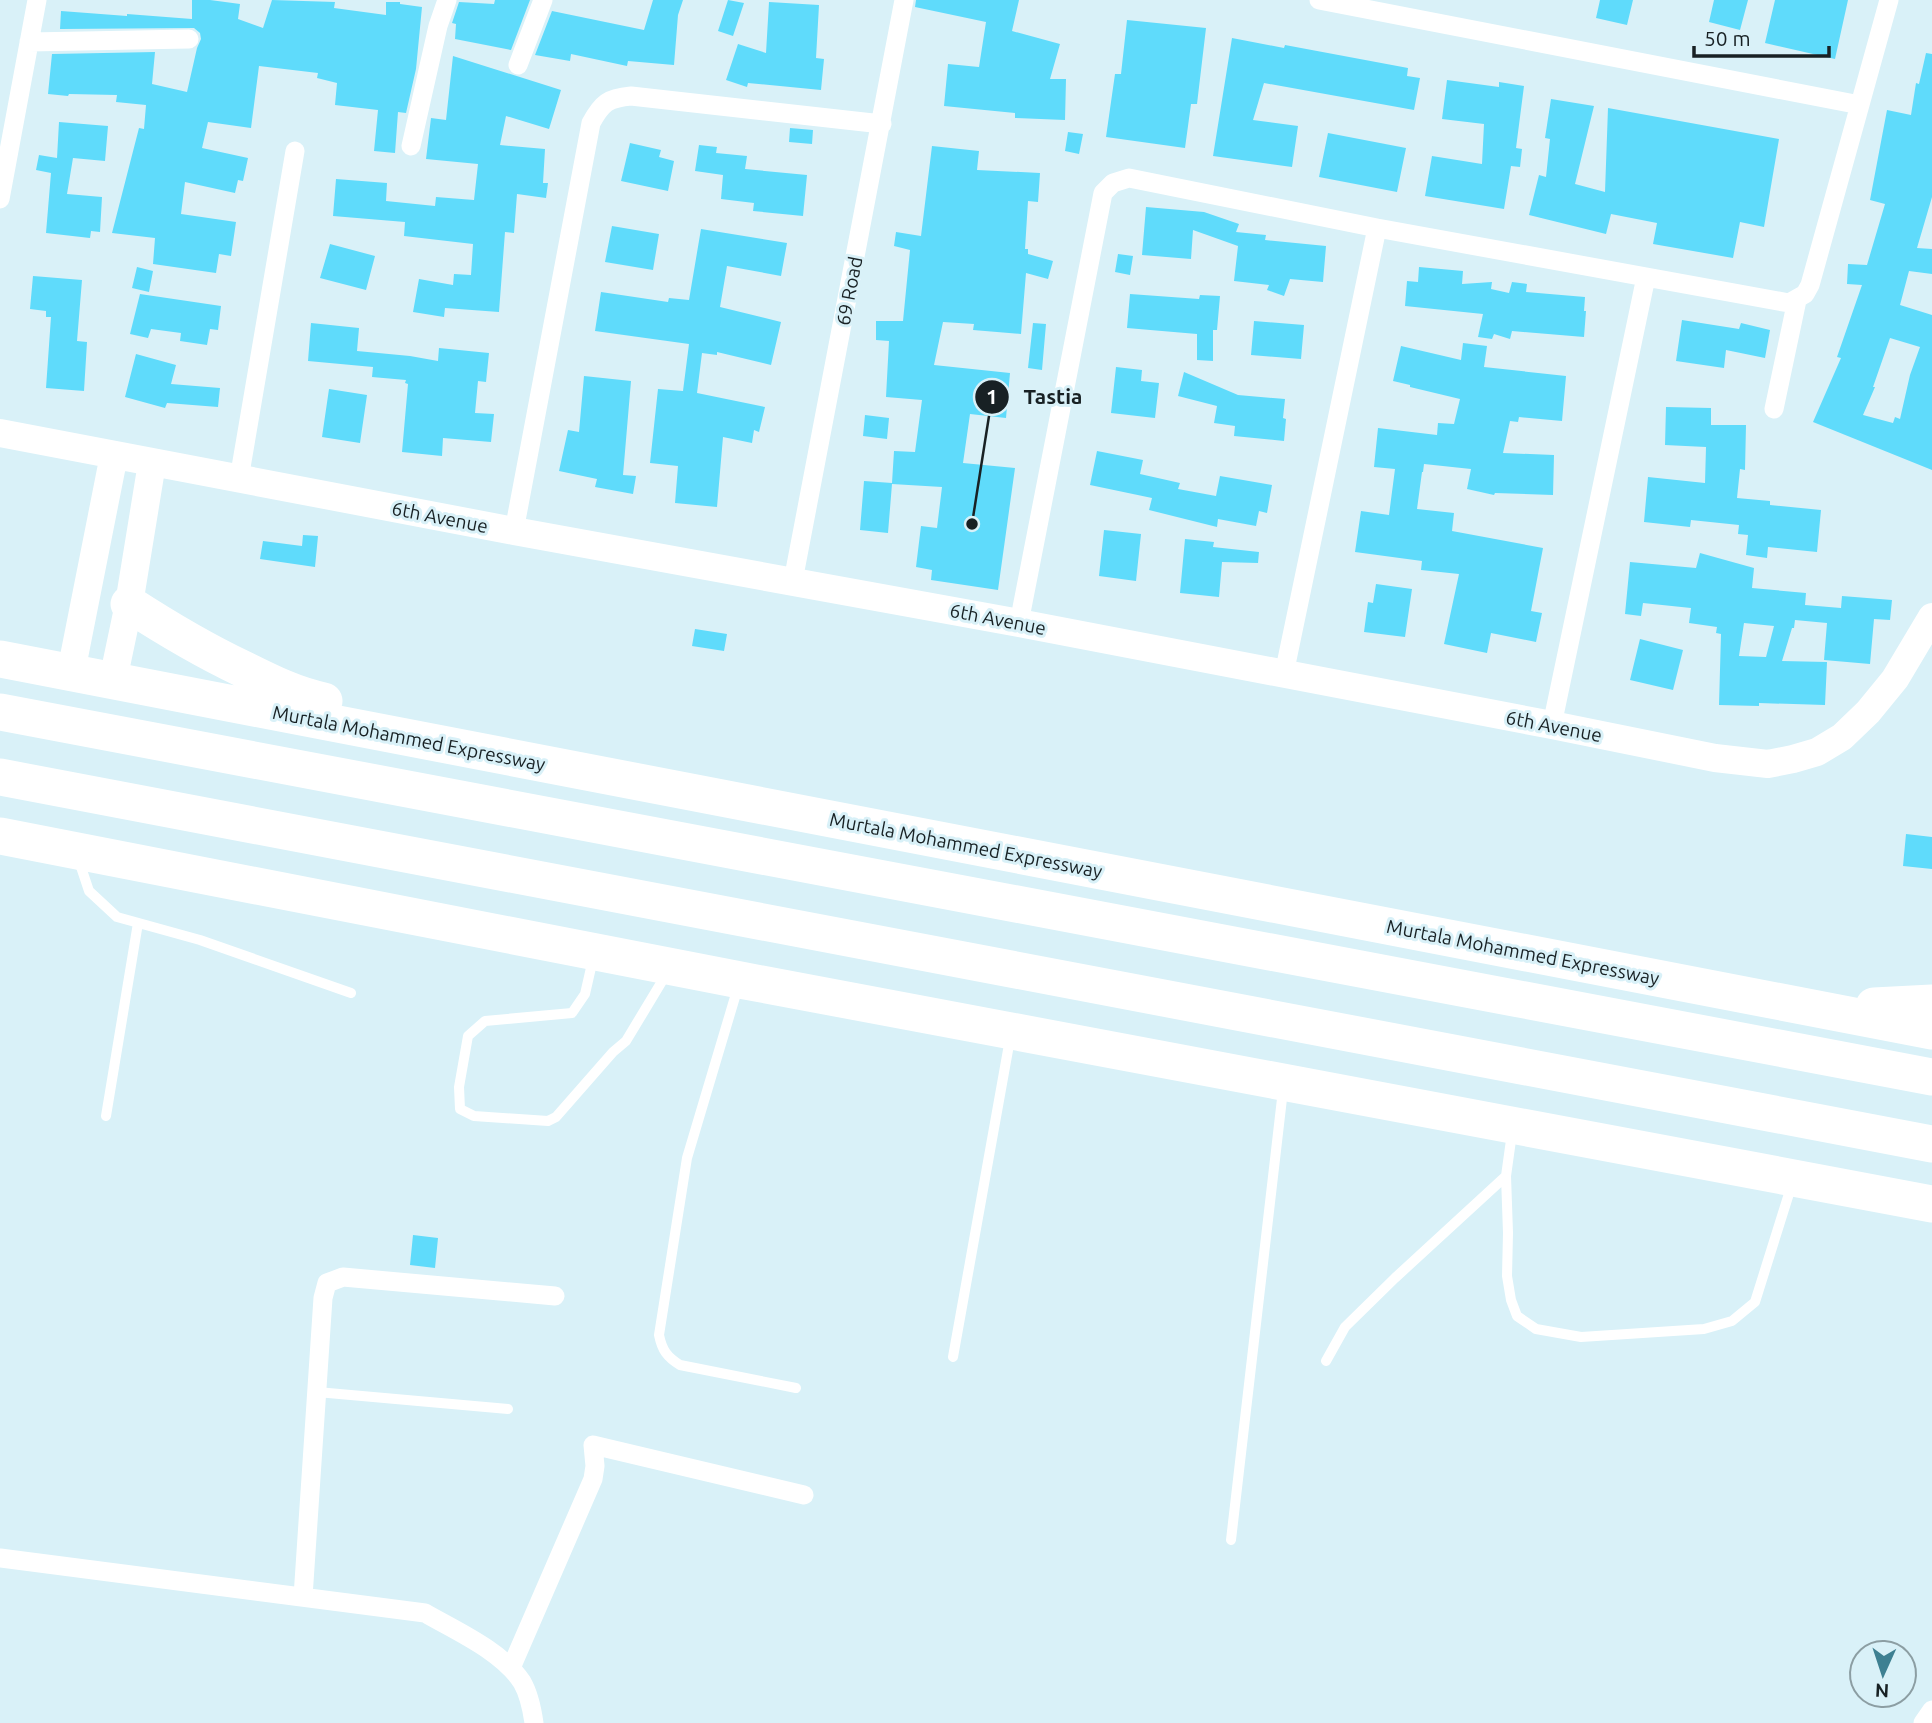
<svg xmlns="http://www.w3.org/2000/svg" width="1932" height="1723" font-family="Ubuntu,sans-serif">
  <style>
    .building { fill: #5fdbfb; fill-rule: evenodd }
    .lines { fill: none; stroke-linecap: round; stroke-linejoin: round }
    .lane { stroke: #fff; stroke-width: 10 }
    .street { stroke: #fff; stroke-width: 19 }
    .secondary { stroke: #fff; stroke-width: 28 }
    .highway { stroke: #fff; stroke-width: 37 }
    .labels { text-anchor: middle; stroke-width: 6; stroke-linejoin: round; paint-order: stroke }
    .street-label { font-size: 19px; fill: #182124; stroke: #d9f1f8 }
    .leader { fill: none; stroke: #182124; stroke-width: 2.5 }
    .callout-dot { fill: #182124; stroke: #d9f1f8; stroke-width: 2.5 }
    .mark-label { font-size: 21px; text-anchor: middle; font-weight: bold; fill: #fff }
    .callout-label { font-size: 21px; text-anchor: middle; font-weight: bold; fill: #182124; stroke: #d9f1f8; stroke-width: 6; stroke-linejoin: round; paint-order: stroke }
  </style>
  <rect width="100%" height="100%" fill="#d9f1f8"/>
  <path class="building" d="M192 0H210L240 4 238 19 263 28 272 0 335 2 334 8 386 15V2H400V4L422 7 416 69 406 113 398 112 395 153 374 151 378 110 335 105 337 83 317 78 318 73 259 66 251 128 208 122 202 148 248 158 243 181 238 180 235 193 185 182 181 214 236 222 231 256 219 254 216 273 153 264 155 238 112 233 139 128 144 129 146 105 116 102 117 95 69 94 68 96 48 94 52 54 155 52 152 84 187 92 197 48 201 39 200 33 194 28 60 29 61 11 127 16V14L192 19Z
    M495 0H530L511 50 455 39 456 24 452 23 459 2 494 4Z
    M653 0H683L678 15 674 65 628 61 627 66 571 54 570 61 535 55 552 11 644 30Z
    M728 0 744 3 733 36 718 31Z
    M916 0H1019L1012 31 1060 44 1050 79H1066L1065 120 1015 118V113L944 106 948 64 979 67 986 22 915 7Z
    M1600 0H1633L1627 25 1596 18Z
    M1714 0H1748L1740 30 1709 22Z
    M1775 0H1848L1835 59 1765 43Z
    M769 2 819 5 816 58 824 59 821 90 748 83 747 87 726 80 738 44 766 53Z
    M1127 20 1206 28 1197 104H1191L1185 148 1106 137 1115 74H1121Z
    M1232 38 1284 48 1285 45 1408 68 1407 76 1420 78 1414 110 1264 83 1253 120 1298 126 1292 167 1213 156Z
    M1926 53 1932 54V197L1917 248 1932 249V274L1909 271 1900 305 1932 315V470L1813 422 1841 358 1837 357 1862 285 1847 284 1848 264 1867 265 1885 204 1870 200 1887 110 1911 115 1916 83 1919 84ZM1890 338 1920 347 1910 375 1900 419 1895 417 1893 423 1863 415 1875 387H1873Z
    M453 56 561 90 549 129 506 116 500 145 545 149 543 183H548L546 198 517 194 514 233 505 232 499 312 445 308 444 317 413 312 419 279 453 285 454 274 471 275 473 244 404 236 405 222 333 216 336 179 387 183 386 201 435 206 436 197 474 200 478 164 426 159 431 118 446 120Z
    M1447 80 1499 87V82L1524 86 1516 148 1522 149 1520 167 1511 166 1504 209 1425 196 1432 156 1482 164 1484 124 1442 119Z
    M1551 99 1594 106 1575 184 1605 192 1608 108 1779 139 1764 227 1740 222 1733 258 1653 244 1657 223 1611 214 1606 234 1529 215 1539 175 1546 177 1550 139 1545 138Z
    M59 122 108 126 105 161 73 158 67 194 102 197 100 232 91 231 90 238 46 233 51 173 36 170 39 155 57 158Z
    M790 128 813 130 812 144 789 142Z
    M1068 132 1083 134 1079 154 1065 151Z
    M1328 133 1406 148 1397 192 1319 177Z
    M630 143 661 150 659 157 674 161 668 191 621 181Z
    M699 145 717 147 716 153 747 156 745 169 807 175 803 216 753 211 754 203 721 199 723 175 695 171Z
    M932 146 979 151 977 170 1040 173 1038 202 1028 201 1025 249H1028V254L1053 261 1048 279 1026 273 1021 334 973 330 974 324 943 322 934 365 1010 373 1006 418 970 414 963 463 1015 468 998 590 931 580 932 570 916 567 921 526 937 528 942 487 892 484 888 533 860 530 864 481 892 483 894 451 915 452 922 400 886 397 889 341 876 340V321H903L910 250 894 246 896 232 921 236Z
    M1146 207 1204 212 1239 224 1236 232 1266 235 1265 240 1326 246 1323 282 1290 279 1284 296 1267 290 1269 285 1234 281 1238 246 1193 230 1191 259 1142 255Z
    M612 226 659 234 653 270 605 262Z
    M701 229 787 243 781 276 727 266 720 307 781 322 771 365 717 352V355L702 353 697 393 765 407 759 432 754 430 752 443 723 437 717 507 675 503 678 466 650 463 658 389 683 391 689 344 595 331 601 292 668 302 669 298 689 300Z
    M330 244 375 256 366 290 320 278Z
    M1118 254 1133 256 1130 275 1115 272Z
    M137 267 153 271 149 292 132 288Z
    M1419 267 1463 271 1462 284 1492 282 1491 289 1509 293 1512 282 1527 284 1526 292 1585 297 1584 311H1586L1584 337 1512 331 1510 339 1494 334 1492 339 1478 337 1483 314 1405 306 1407 281 1418 282Z
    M33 276 82 280 77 341 87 342 84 391 46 388 51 317H46V311L30 309Z
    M140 294 221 306 218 330 210 329 207 345 180 341 181 333 151 329 148 338 130 334Z
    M1130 294 1199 299 1200 295 1220 296 1217 330H1213V361L1197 360V334L1127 328Z
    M1682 320 1739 329 1741 323 1770 330 1765 358 1726 350 1724 368 1676 361Z
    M1254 321 1304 325 1301 359 1251 355Z
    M311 323 359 328 357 351 410 356 438 361 439 348 489 353 486 382 478 381 475 413 494 414 491 442 443 438 442 456 402 452 408 384 405 383 406 380 372 377 373 367 308 361Z
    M1033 323 1046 324 1042 370 1028 368Z
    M1463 343 1487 346 1484 367 1566 376 1562 421 1519 417 1518 422 1510 421 1503 453 1554 455 1553 495 1495 493 1494 495 1467 489 1471 469 1424 464 1423 472H1422L1417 509 1454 513 1452 531 1543 548 1531 611 1542 613 1536 642 1491 633 1487 653 1444 644 1459 574 1421 570 1422 561 1355 552 1361 511 1389 515 1395 469 1374 467 1378 428 1437 435 1438 423 1454 424 1460 399 1410 387V385L1393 381 1401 346 1461 360Z
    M136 354 176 365 171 384 220 388 218 407 167 403 165 408 125 397Z
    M1116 367 1142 370 1141 381 1159 383 1155 418 1111 413Z
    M1184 372 1238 395 1285 399 1283 418 1286 419 1284 441 1234 436 1235 426 1214 423 1217 406 1178 396Z
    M584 376 631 381 623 475 636 476 633 494 595 487 597 479 559 471 568 430 579 432Z
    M329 389 367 395 360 443 322 437Z
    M1666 407 1711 408V425H1746L1745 470 1740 469 1737 498 1770 501V505L1821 510 1817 552 1768 547 1767 558 1746 555 1748 535 1738 534 1739 525 1691 520 1690 527 1644 522 1648 477 1705 483 1706 447 1665 445Z
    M865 415 889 418 887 439 863 436Z
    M1097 451 1143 460 1140 474 1180 483 1178 489 1216 496 1220 476 1272 485 1267 513 1259 511 1256 526 1218 519 1217 527 1149 510 1152 498 1090 485Z
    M1104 530 1141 534 1136 581 1099 576Z
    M303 535 318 536 315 567 260 559 263 541 302 546Z
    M1185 539 1214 542 1213 547 1259 552 1258 563 1222 562 1219 597 1180 593Z
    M1700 553 1754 568 1752 588 1806 593 1805 605 1841 608 1842 596 1892 600 1890 620 1874 619 1870 664 1824 660 1827 623 1795 620 1794 628H1792L1782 661 1827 662 1825 705 1759 703V706L1719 705 1721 634 1716 633 1717 627 1689 623 1691 608 1643 603 1641 616 1625 614 1630 562 1696 568ZM1744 623 1774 626 1766 657 1739 656Z
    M1376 584 1412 589 1405 637 1364 632 1368 602 1373 603Z
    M695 629 727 634 724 651 692 646Z
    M1640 639 1683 650 1673 690 1630 680Z
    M1906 834 1932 837V869L1903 866Z
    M413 1235 438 1238 435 1268 410 1265Z"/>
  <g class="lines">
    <path class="lane" d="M79 861 89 891 117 917 200 940 351 993
      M593 959 585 994 572 1013 485 1021 468 1036 459 1087 460 1109 474 1116 548 1121 556 1117 613 1052 626 1041 667 973
      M738 987 687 1158 659 1335C662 1350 667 1357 680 1365L796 1388
      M106 1116 138 923
      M1512 1133 1506 1176 1508 1233 1507 1276 1511 1300 1517 1316 1536 1329 1581 1337 1704 1329 1732 1321 1755 1302 1792 1184
      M953 1357 1010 1039
      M1326 1361 1345 1327 1395 1278 1506 1176
      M317 1392 508 1409
      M1231 1540 1283 1090"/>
    <path class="street" d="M1319 0 1860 105
      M29 42 189 39
      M518 65 543 0
      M411 146 438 26 447 0
      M0 199 37 0
      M1774 409 1797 300
      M239 479 295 151
      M514 531 591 123C602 103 608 98 631 96L882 124
      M793 581 904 0
      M1019 623 1103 193 1113 183 1129 178 1377 228 1789 303 1805 294 1810 285 1889 0
      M1284 674 1377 228
      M1552 725 1646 277
      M0 1558 425 1613C456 1631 502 1651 522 1682 529 1694 532 1709 534 1723
      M303 1597 323 1298 327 1283 343 1277 555 1296
      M511 1668 593 1479 595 1466 593 1445 804 1495
      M1923 1723 1932 1710"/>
    <path class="secondary" d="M0 433 514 531 1019 623 1552 725 1715 758 1768 764 1793 759 1817 752 1842 737 1868 712 1895 679 1932 617
      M71 672 114 455
      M113 680 129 604 152 463"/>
    <path class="highway" d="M129 604C166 628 203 650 243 669 269 682 295 695 324 701
      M0 659 1932 1031
      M0 712 1932 1077
      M0 777 1932 1144
      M0 836 740 980 1932 1204
      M1874 1006 1932 1003"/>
  </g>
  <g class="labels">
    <g class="street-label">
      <text transform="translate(849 291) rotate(-79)" y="7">69 Road</text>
      <text transform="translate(440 517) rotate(11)" y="7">6th Avenue</text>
      <text transform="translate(998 619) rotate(11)" y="7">6th Avenue</text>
      <text transform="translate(1554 726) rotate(11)" y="7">6th Avenue</text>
      <text transform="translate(409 738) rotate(11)" y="7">Murtala Mohammed Expressway</text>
      <text transform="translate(966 845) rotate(11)" y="7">Murtala Mohammed Expressway</text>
      <text transform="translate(1523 952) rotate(11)" y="7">Murtala Mohammed Expressway</text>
    </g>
  </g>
  <path class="leader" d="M972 524L992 397"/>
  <g class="callout-dot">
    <circle cx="972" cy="524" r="7"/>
    <circle cx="992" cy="397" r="18"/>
  </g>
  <g class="mark-label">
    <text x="992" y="404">1</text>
  </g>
  <g class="callout-label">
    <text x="1053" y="404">Tastia</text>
  </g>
  <g transform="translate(1883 1674) rotate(183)"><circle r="33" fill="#d9f1f8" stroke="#8c9ea3" stroke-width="2"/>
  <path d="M0-5L12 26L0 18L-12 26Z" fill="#3e8092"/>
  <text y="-10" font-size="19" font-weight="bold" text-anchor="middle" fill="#182124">N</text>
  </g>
  <path d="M1694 46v10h135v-10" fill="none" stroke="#182124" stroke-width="3.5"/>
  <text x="1704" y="46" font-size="21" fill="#182124" stroke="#d9f1f8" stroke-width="5" paint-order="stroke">50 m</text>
</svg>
